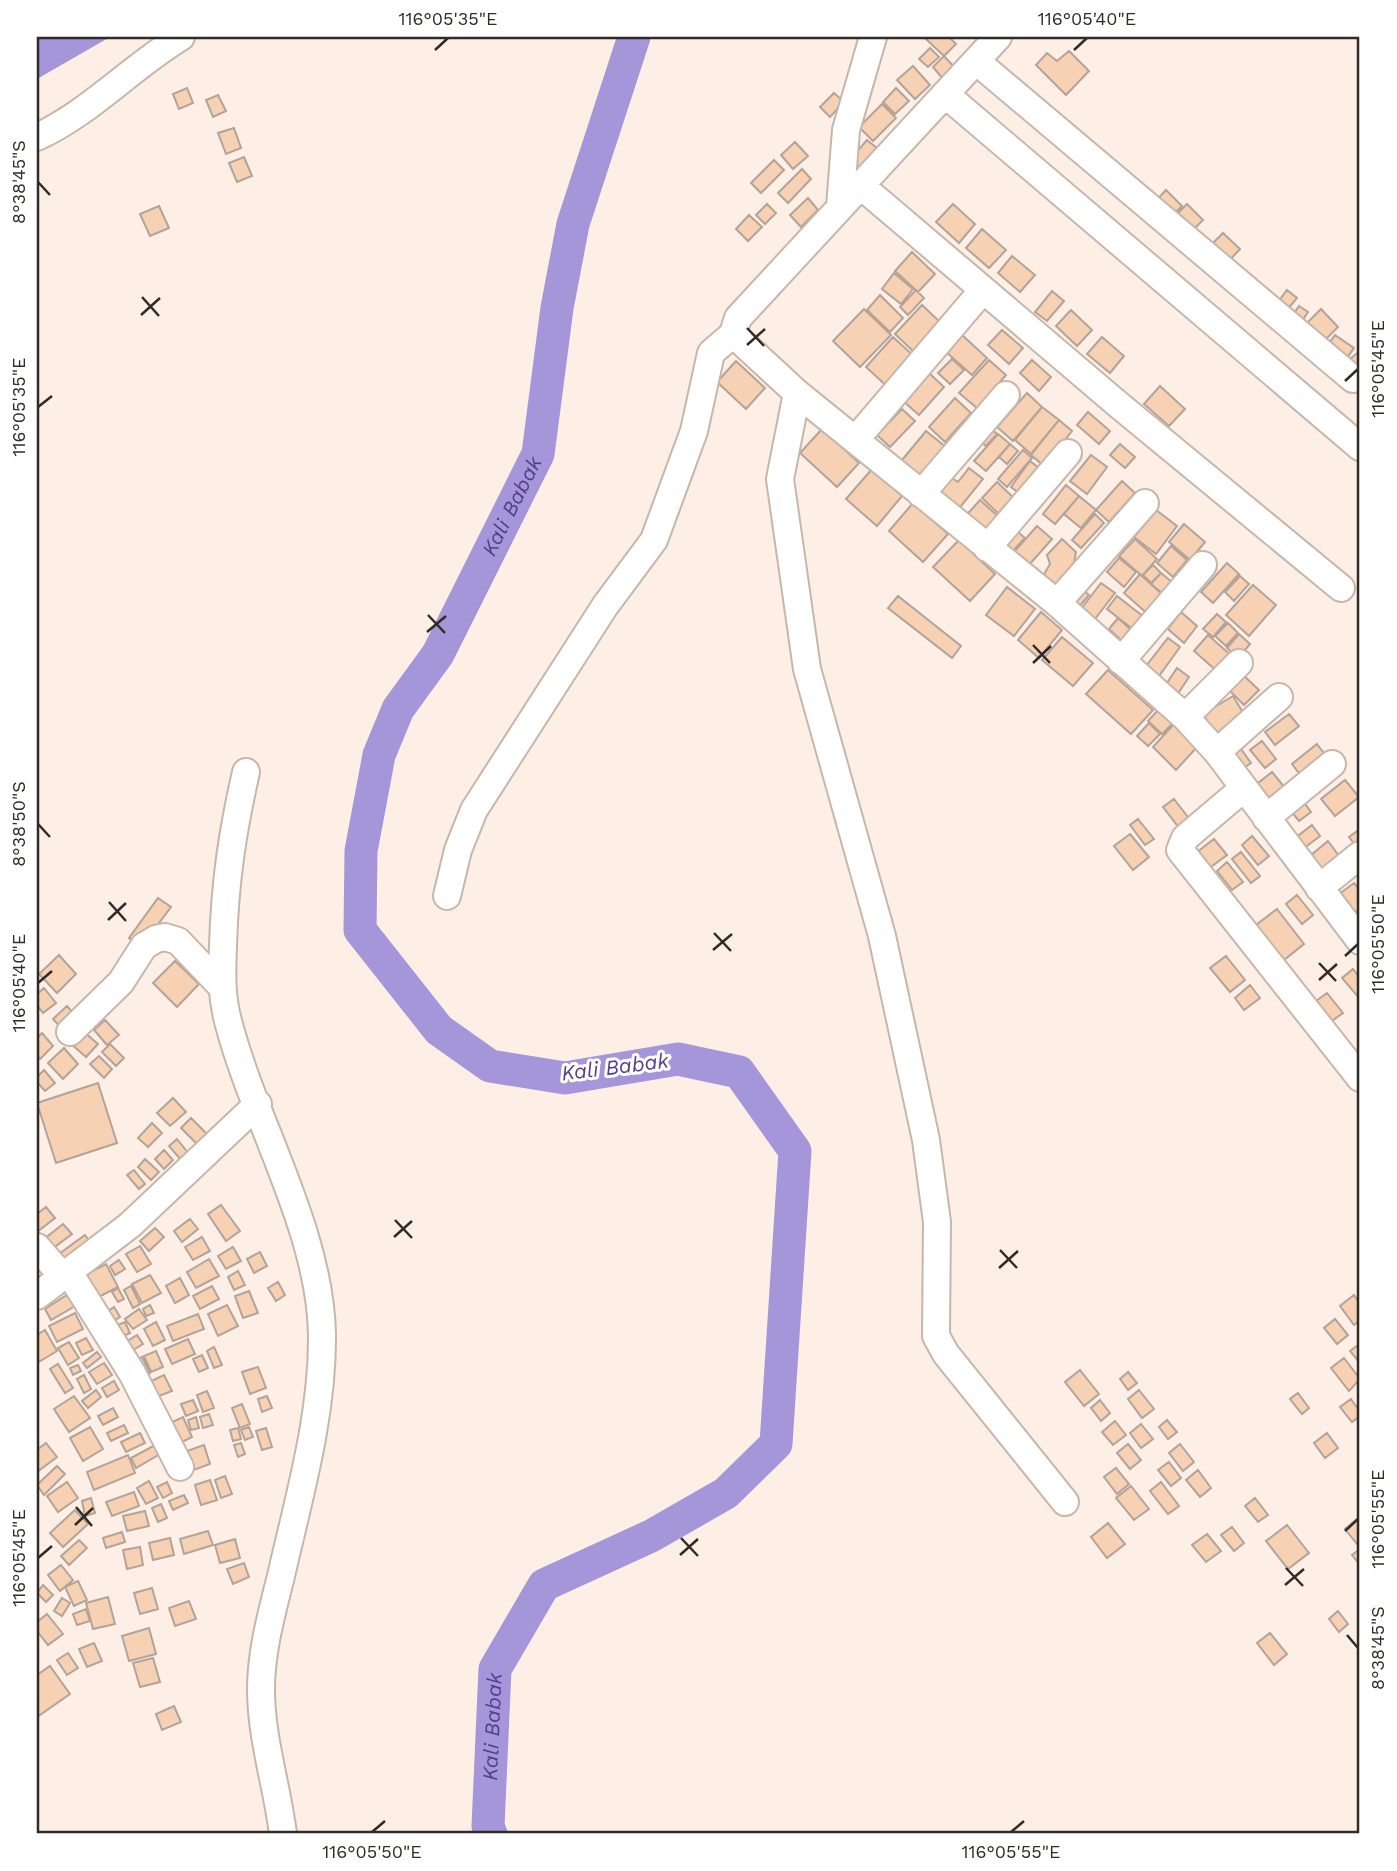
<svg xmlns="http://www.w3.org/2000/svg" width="1397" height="1871" font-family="'Work Sans',sans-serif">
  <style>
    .water { fill: #a496d9 }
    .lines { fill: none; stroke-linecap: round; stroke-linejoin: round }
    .river { stroke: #a496d9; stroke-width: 33 }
    .building { fill: #f7d1b3; stroke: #b3a398; stroke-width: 2 }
    .minor-casing { stroke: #c7b7ab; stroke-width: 30 }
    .minor { stroke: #fff; stroke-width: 26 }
    .ticks { fill: none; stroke: #312b26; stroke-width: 2.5 }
    .labels { text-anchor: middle; stroke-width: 6; stroke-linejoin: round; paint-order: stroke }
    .water-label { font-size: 21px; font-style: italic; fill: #543d8d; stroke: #fff }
    .neatline { fill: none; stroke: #312b26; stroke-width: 2.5 }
    .ticks-label { font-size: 18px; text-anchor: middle; fill: #312b26 }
  </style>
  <rect width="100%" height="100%" fill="#fdefe6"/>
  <path class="water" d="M37 37H110L37 79Z"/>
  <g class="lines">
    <path class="river" id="s1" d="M491 1834 488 1826 495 1669 544 1585 651 1536 726 1493 776 1444 795 1151 739 1072 678 1059 565 1078 490 1066 439 1030 360 930 361 851 379 755 398 709 438 654 538 454 557 308 573 224 634 37"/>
  </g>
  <path class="building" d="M927 37H949L956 44 944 56 926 39Z
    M930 48 939 57 928 67 919 59Z
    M1069 51 1089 71 1066 95 1036 65 1047 53 1057 61Z
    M944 56 955 68 943 79 933 67Z
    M913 66 930 85 915 99 897 80Z
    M187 88 193 103 179 109 173 94Z
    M896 88 909 101 895 114 883 102Z
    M834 93 844 102 830 117 820 107Z
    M218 95 226 111 213 117 206 100Z
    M882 104 896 118 873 141 859 127Z
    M234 128 241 148 226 154 218 133Z
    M867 140 878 149 860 170 849 161Z
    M795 142 808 156 793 169 781 155Z
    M244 157 252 176 237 182 229 163Z
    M774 160 784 170 761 193 751 183Z
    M802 169 811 179 788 203 778 193Z
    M1166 190 1182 206 1168 220 1152 205Z
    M808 198 818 210 801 227 790 215Z
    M767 204 776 213 765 224 756 215Z
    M953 204 975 224 959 243 936 222Z
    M1187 204 1203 220 1187 236 1171 220Z
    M159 206 169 228 150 236 140 214Z
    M749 215 762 227 748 241 736 229Z
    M982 229 1006 250 989 268 966 248Z
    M1223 233 1240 249 1227 263 1210 246Z
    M912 252 935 274 918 292 895 271Z
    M1012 256 1035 275 1020 292 998 273Z
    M894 273 913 289 901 304 882 289Z
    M916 290 924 298 908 315 900 307Z
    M1287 290 1297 298 1283 315 1274 307Z
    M1052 291 1064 301 1047 321 1035 312Z
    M880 295 903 318 890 332 867 310Z
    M922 305 941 323 914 352 895 334Z
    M1299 306 1308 312 1298 327 1289 321Z
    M864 309 891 335 860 367 833 341Z
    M1321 309 1338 327 1318 347 1301 329Z
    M1071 310 1092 330 1077 346 1056 326Z
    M1002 330 1023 348 1009 364 988 345Z
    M961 334 987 358 972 375 946 352Z
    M1335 335 1354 348 1344 362 1325 349Z
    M893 337 918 360 891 390 866 367Z
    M1102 337 1124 356 1110 373 1087 354Z
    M1360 351V371L1345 363Z
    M952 359 964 370 950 384 938 373Z
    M989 360 1006 375 977 408 959 393Z
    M1032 360 1051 377 1039 391 1020 373Z
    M736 361 765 388 746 409 717 382Z
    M927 371 944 387 919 415 902 400Z
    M1160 386 1185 409 1169 426 1144 404Z
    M1027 393 1042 407 1013 441 997 427Z
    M955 398 971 413 945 442 929 427Z
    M1042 407 1059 420 1031 454 1015 440Z
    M902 409 915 421 890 447 877 435Z
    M1088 412 1110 431 1099 444 1077 425Z
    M1059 420 1072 431 1044 466 1031 455Z
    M991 428 997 434 986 446 980 441Z
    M822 429 859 463 837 487 800 453Z
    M926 431 947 448 919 483 898 465Z
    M998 434 1010 444 986 471 974 461Z
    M1010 444 1018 451 1007 464 999 457Z
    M1120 444 1135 457 1125 468 1110 455Z
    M1023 450 1032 458 1007 487 998 479Z
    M1091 455 1107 467 1087 494 1070 481Z
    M1030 461 1039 468 1019 493 1011 487Z
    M969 468 983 479 957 511 934 493 949 476 958 482Z
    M872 469 902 496 877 526 846 499Z
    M1122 481 1135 493 1109 522 1096 510Z
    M997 482 1016 500 1001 516 982 498Z
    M1066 485 1079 496 1055 524 1043 514Z
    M1079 496 1096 510 1081 528 1064 514Z
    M980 500 1001 519 984 538 963 519Z
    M913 503 948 534 923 562 889 531Z
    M1156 510 1177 526 1156 554 1134 537Z
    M1095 514 1104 523 1081 548 1072 540Z
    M1184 524 1205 542 1190 560 1169 542Z
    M1037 526 1052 539 1029 565 1014 552Z
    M1018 532 1025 538 1013 551 1006 545Z
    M1062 539 1076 552 1074 563 1064 578 1053 585 1042 578 1050 564 1047 555Z
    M1135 539 1157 559 1142 576 1119 556Z
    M959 540 995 574 970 601 933 567Z
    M1171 546 1187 560 1173 577 1157 563Z
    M1119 558 1136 572 1124 587 1107 572Z
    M1227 563 1239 574 1213 603 1201 592Z
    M1153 565 1161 573 1151 583 1143 575Z
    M1161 573 1172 582 1162 593 1151 584Z
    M1140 574 1166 598 1150 616 1124 593Z
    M1240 576 1249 584 1234 601 1225 592Z
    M1101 583 1115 593 1095 619 1081 609Z
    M1253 585 1276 605 1249 636 1226 615Z
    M1007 587 1035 609 1014 636 986 615Z
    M1083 590 1089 595 1078 608 1072 603Z
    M898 596 961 646 952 658 888 608Z
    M1117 596 1149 621 1139 634 1107 609Z
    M1041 612 1062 630 1039 658 1018 640Z
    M1181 612 1197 626 1184 643 1168 629Z
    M1217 614 1226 622 1213 637 1203 629Z
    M1118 618 1130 629 1121 640 1109 629Z
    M1228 623 1238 633 1226 646 1215 636Z
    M1239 634 1250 644 1238 658 1227 648Z
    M1208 635 1233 657 1219 673 1194 651Z
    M1062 637 1093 663 1073 686 1042 660Z
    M1168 638 1180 647 1159 676 1146 666Z
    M1177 668 1189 677 1175 698 1163 689Z
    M1108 670 1153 710 1131 734 1086 694Z
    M1241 673 1259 690 1244 705 1227 688Z
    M1233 696 1245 716 1215 734 1203 714Z
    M1160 708 1175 721 1162 734 1148 721Z
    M1289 714 1299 726 1275 745 1265 732Z
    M1149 723 1160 734 1148 746 1137 736Z
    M1174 724 1198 746 1176 770 1153 747Z
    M1262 741 1276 759 1265 768 1250 750Z
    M1317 744 1329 760 1304 780 1292 764Z
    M1241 749 1251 763 1242 769 1232 757Z
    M1272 772 1290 794 1271 809 1253 787Z
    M1345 780 1359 797 1335 816 1321 799Z
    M1174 799 1194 825 1183 833 1163 807Z
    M1303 801 1311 812 1299 821 1290 810Z
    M1138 819 1154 839 1145 845 1130 825Z
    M1312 825 1320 836 1303 849 1294 839Z
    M1360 829V851L1349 837Z
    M1130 834 1149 857 1133 870 1114 846Z
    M1252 836 1269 856 1258 865 1242 845Z
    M1214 839 1227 855 1204 872 1192 856Z
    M1328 841 1345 864 1327 878 1310 856Z
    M1241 852 1260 876 1251 883 1232 859Z
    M1227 862 1243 882 1232 890 1217 871Z
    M1354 883 1360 890V908L1353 914 1338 895Z
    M1297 895 1313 915 1302 924 1286 904Z
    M158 898 171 907 141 947 129 938Z
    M1277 909 1304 944 1284 960 1256 925Z
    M59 955 76 974 57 993 39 974Z
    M1226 956 1245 980 1230 992 1210 968Z
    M175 961 199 984 177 1007 153 983Z
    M1353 969 1360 978 1359 998 1342 978Z
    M1250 985 1260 998 1244 1010 1235 998Z
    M44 988 56 1003 43 1013 37 1005V994Z
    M1327 993 1343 1013 1332 1021 1316 1001Z
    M67 1006 79 1020 65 1032 53 1019Z
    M105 1020 119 1035 107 1045 94 1030Z
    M82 1030 98 1044 86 1057 70 1043Z
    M42 1033 53 1046 40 1059 37 1056V1038Z
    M110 1044 124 1058 116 1066 102 1052Z
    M64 1048 78 1064 63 1079 48 1063Z
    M99 1056 112 1069 104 1078 90 1064Z
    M44 1070 55 1083 45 1091 37 1082V1077Z
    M98 1083 117 1143 56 1163 37 1103Z
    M173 1098 186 1112 170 1126 157 1113Z
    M191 1118 209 1136 199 1146 181 1128Z
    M152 1123 162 1133 148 1147 138 1138Z
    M177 1139 189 1154 181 1160 169 1146Z
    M164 1150 173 1160 164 1169 155 1159Z
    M145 1159 159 1172 151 1180 138 1167Z
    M134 1170 145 1184 139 1189 127 1175Z
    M221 1205 240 1231 226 1241 208 1214Z
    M46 1207 55 1218 37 1232V1214Z
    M190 1219 198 1229 182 1242 174 1231Z
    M63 1224 72 1234 52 1249 44 1239Z
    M155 1228 164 1237 149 1251 140 1241Z
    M85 1235 95 1249 70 1268 59 1254Z
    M202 1237 210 1251 193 1260 185 1247Z
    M140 1246 151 1264 137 1272 126 1254Z
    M233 1247 241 1261 226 1269 218 1256Z
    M260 1252 267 1266 254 1273 247 1259Z
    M209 1259 219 1276 196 1288 187 1272Z
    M119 1260 125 1269 115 1275 110 1266Z
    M106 1264 118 1287 93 1300 81 1277Z
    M238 1271 245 1285 234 1290 228 1277Z
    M150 1275 161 1293 142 1303 132 1284Z
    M180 1278 189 1295 175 1303 166 1286Z
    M278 1282 285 1295 276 1301 268 1288Z
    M131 1286 140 1304 133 1308 124 1290Z
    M212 1286 219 1299 200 1309 193 1296Z
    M118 1288 124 1299 118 1302 112 1292Z
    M249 1291 258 1313 243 1318 235 1296Z
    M70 1293 77 1305 51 1320 45 1309Z
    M1354 1295 1360 1304V1320L1354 1325 1340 1306Z
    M150 1305 154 1313 146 1316 143 1309Z
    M227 1305 238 1326 218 1336 208 1314Z
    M114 1307 120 1317 108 1325 102 1315Z
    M139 1309 147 1320 133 1329 125 1319Z
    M75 1313 83 1329 57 1342 49 1326Z
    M198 1314 204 1329 173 1341 167 1326Z
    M1335 1319 1348 1335 1337 1344 1324 1328Z
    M125 1322 130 1333 115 1340 110 1328Z
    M156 1322 165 1340 153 1346 144 1329Z
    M45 1330 57 1351 37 1363V1335Z
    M137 1335 143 1344 130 1352 124 1343Z
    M86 1338 93 1350 82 1355 76 1343Z
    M188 1339 195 1354 172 1364 165 1349Z
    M69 1342 79 1358 68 1365 58 1348Z
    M1358 1345 1360 1347 1359 1362 1350 1351Z
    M214 1347 222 1365 214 1368 207 1351Z
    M156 1351 163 1367 151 1372 144 1356Z
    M97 1352 101 1357 87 1368 83 1363Z
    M202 1355 208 1368 199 1372 193 1359Z
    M142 1357 150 1373 140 1378 132 1363Z
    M1344 1358 1360 1379 1349 1391 1331 1368Z
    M104 1363 112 1375 97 1384 89 1372Z
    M58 1364 73 1388 65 1393 50 1369Z
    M78 1365 81 1371 73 1375 70 1368Z
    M258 1367 266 1388 250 1394 242 1372Z
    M1080 1370 1099 1394 1084 1406 1065 1382Z
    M1128 1372 1137 1383 1128 1390 1120 1379Z
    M84 1375 91 1389 84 1393 77 1379Z
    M164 1375 172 1391 154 1398 147 1383Z
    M114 1381 119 1390 107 1397 102 1388Z
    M96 1390 101 1397 88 1408 82 1401Z
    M1139 1390 1154 1409 1142 1418 1128 1399Z
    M207 1391 214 1408 203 1412 197 1395Z
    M1298 1393 1309 1408 1302 1414 1290 1399Z
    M74 1396 90 1418 69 1432 54 1409Z
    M267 1396 272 1408 262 1412 258 1399Z
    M1351 1399 1360 1412V1416L1352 1422 1340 1407Z
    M193 1400 198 1411 186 1416 181 1404Z
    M1100 1400 1110 1413 1101 1421 1091 1408Z
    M242 1404 250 1424 240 1428 232 1408Z
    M113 1408 118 1417 103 1425 98 1416Z
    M209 1414 213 1425 203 1428 200 1417Z
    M183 1417 192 1437 174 1446 164 1426Z
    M196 1417 199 1428 191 1430 188 1420Z
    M1167 1420 1177 1432 1168 1439 1159 1427Z
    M1115 1421 1126 1435 1113 1445 1102 1432Z
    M1141 1424 1153 1439 1141 1448 1130 1433Z
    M124 1425 128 1433 111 1441 107 1433Z
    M90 1427 103 1449 83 1461 70 1438Z
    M249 1427 253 1437 245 1440 241 1430Z
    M238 1428 241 1439 233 1441 230 1430Z
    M266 1428 272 1447 262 1450 256 1431Z
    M140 1433 145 1443 126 1452 121 1442Z
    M1327 1433 1338 1448 1325 1458 1314 1443Z
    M46 1443 57 1457 37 1472V1450Z
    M241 1443 245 1454 238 1457 234 1445Z
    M1128 1444 1141 1460 1130 1469 1117 1453Z
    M1180 1444 1194 1462 1183 1471 1169 1453Z
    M155 1445 160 1454 136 1468 131 1458Z
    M204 1445 210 1464 191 1471 184 1452Z
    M128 1455 135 1473 94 1490 87 1472Z
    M1169 1462 1181 1478 1171 1486 1158 1470Z
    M57 1466 65 1474 44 1495 37 1485Z
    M1116 1468 1129 1484 1117 1494 1104 1477Z
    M1198 1470 1211 1488 1200 1497 1186 1480Z
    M225 1476 232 1494 221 1498 215 1480Z
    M210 1480 217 1500 201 1505 195 1485Z
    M149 1481 158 1498 146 1504 137 1488Z
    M67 1482 78 1498 58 1512 47 1496Z
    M167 1482 172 1493 163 1498 157 1487Z
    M1161 1482 1179 1506 1168 1514 1150 1491Z
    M1131 1486 1149 1509 1134 1520 1116 1498Z
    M134 1492 139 1506 112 1516 106 1502Z
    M184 1495 188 1503 173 1510 169 1501Z
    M91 1498 95 1513 85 1516 82 1501Z
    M1255 1498 1268 1515 1258 1522 1245 1506Z
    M161 1504 167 1518 158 1522 152 1508Z
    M75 1510 88 1524 63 1547 50 1533Z
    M145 1511 149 1526 127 1531 123 1516Z
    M1357 1519 1360 1523V1541L1357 1544 1345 1529Z
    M1108 1523 1125 1544 1107 1558 1091 1537Z
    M1287 1525 1309 1553 1288 1569 1266 1541Z
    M1232 1527 1244 1543 1234 1551 1221 1535Z
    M208 1531 213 1545 184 1554 180 1539Z
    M122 1532 125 1542 106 1548 103 1538Z
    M1207 1534 1221 1551 1206 1562 1192 1545Z
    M170 1538 174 1555 153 1560 149 1543Z
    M235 1539 240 1558 220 1563 215 1545Z
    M79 1540 87 1548 69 1565 61 1556Z
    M140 1547 143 1565 127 1569 123 1550Z
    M1360 1549V1565L1352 1555Z
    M244 1563 249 1577 233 1584 227 1569Z
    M61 1565 73 1580 60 1591 48 1575Z
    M78 1581 87 1600 74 1606 65 1587Z
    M43 1585 53 1595 46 1602 37 1593Z
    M152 1588 158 1609 140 1614 134 1593Z
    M108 1597 115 1624 93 1629 86 1603Z
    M62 1598 70 1603 62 1616 54 1611Z
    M189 1601 196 1619 175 1626 169 1608Z
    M86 1609 90 1621 77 1625 73 1614Z
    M1338 1611 1348 1624 1339 1632 1329 1619Z
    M47 1614 63 1634 48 1645 37 1631V1622Z
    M149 1628 156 1654 129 1661 122 1636Z
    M1270 1633 1287 1654 1274 1665 1257 1643Z
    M94 1643 102 1661 87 1667 79 1649Z
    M68 1653 78 1668 67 1675 57 1660Z
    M153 1658 160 1682 140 1687 133 1663Z
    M50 1666 70 1694 37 1717V1675Z
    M174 1706 181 1722 162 1730 156 1714Z"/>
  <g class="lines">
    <g class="minor-casing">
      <path id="minor" d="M976 61 1353 379
        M945 94 1360 447
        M37 137C91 112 130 68 181 37
        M860 185 1120 406 1341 588
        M840 207 846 130 873 37
        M733 334 797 393 1057 603 1185 717 1217 752 1360 941
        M797 393 780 479 807 669 882 936 926 1140 937 1222 936 1336 946 1354 1065 1502
        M856 439 983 290
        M921 494 1006 395
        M987 548 1068 453
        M1057 603 1145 503
        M1121 661 1203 565
        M1185 717 1239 663
        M1217 752 1279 697
        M246 772C232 834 225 882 223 945 222 972 221 995 228 1021 254 1122 320 1229 322 1334 323 1415 299 1497 281 1576 272 1612 261 1651 261 1689 261 1739 277 1785 283 1834
        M1244 788 1185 838 1180 850 1360 1078
        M1266 818 1332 764
        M1319 888 1360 855
        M447 896 458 850 474 810 605 606 654 540 694 431 711 353 733 334 738 318 998 37
        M70 1032 121 982 144 946 156 939 165 937 178 941 221 986
        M37 1247 64 1278
        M70 1274 132 1373 180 1467
        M37 1296 130 1225 258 1104"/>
    </g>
    <use href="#minor" class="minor"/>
  </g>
  <path class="ticks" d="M435 50 448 38M1074 50 1087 38M38 182 50 195M142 297 159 316M141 315 160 298M747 328 764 346M747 345 765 329M1345 381 1358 369M38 407 52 396M428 615 445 633M427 632 446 616M1033 645 1050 663M1033 663 1051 646M38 824 50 837M109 902 126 921M108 920 126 903M714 933 731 951M713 950 732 934M1345 956 1358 944M1319 963 1336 981M1319 980 1337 964M38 983 52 971M395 1220 412 1238M394 1237 412 1221M1000 1250 1017 1268M999 1268 1018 1251M76 1507 92 1526M75 1525 93 1508M1345 1531 1358 1519M681 1538 698 1556M680 1555 698 1539M38 1558 52 1546M1286 1568 1303 1586M1285 1585 1304 1569M1347 1635 1358 1648M372 1832 385 1821M1011 1832 1024 1821"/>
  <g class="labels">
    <g class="water-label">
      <text dy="7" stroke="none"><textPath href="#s1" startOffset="1830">Kali Babak</textPath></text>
      <text transform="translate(615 1067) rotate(-7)" y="7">Kali Babak</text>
      <text dy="7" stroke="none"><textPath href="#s1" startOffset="108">Kali Babak</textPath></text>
    </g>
  </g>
  <rect width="1397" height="1871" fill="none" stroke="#ffffff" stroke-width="77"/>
  <rect x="38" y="38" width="1320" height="1794" class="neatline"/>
  <g class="ticks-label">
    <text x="448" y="25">116°05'35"E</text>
    <text x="1087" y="25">116°05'40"E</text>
    <text transform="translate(19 182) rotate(-90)" y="6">8°38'45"S</text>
    <text transform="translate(1378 369) rotate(-90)" y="6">116°05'45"E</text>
    <text transform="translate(19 407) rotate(-90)" y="6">116°05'35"E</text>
    <text transform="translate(19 824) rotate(-90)" y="6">8°38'50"S</text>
    <text transform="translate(1378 944) rotate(-90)" y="6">116°05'50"E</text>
    <text transform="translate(19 983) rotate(-90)" y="6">116°05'40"E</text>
    <text transform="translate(1378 1519) rotate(-90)" y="6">116°05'55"E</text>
    <text transform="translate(19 1558) rotate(-90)" y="6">116°05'45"E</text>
    <text transform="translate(1378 1648) rotate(-90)" y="6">8°38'45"S</text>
    <text x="372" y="1858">116°05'50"E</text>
    <text x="1011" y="1858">116°05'55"E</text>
  </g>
</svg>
